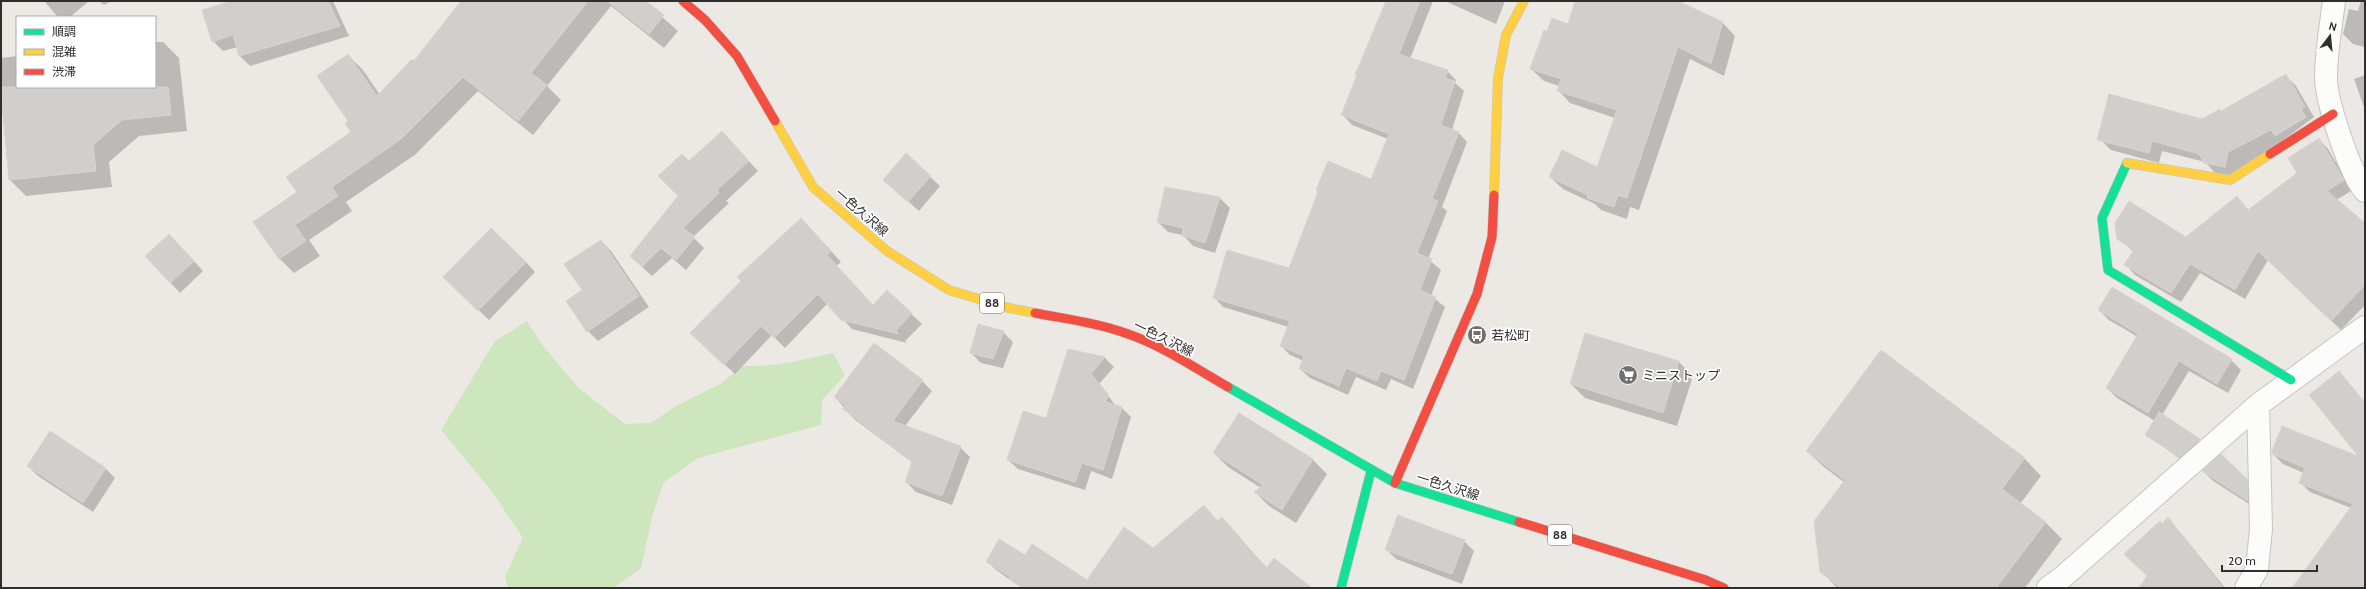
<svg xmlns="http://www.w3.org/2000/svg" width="2366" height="589" font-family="Cabin,'Noto Sans JP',sans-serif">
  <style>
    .green { fill: #cee6be }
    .shadow { fill: #0003 }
    .building { fill: #d1cecb; stroke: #d7d4d0 }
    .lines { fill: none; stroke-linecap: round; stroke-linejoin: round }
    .street-casing { stroke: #c5c4c5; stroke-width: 24 }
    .fast-casing { stroke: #c5c4c5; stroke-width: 10 }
    .slow-casing { stroke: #c5c4c5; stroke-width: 10 }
    .jam-casing { stroke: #c5c4c5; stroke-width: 10 }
    .street { stroke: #fcfcfb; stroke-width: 22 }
    .fast { stroke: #16e098; stroke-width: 9 }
    .slow { stroke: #ffcf43; stroke-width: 9 }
    .jam { stroke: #f24e42; stroke-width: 9 }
    .labels { text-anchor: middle; stroke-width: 3.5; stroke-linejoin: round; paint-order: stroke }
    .shield { fill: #fff; stroke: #6d6d6d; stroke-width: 1 }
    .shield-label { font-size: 12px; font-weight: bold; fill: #2e2e2e }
    .street-label { font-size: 13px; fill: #2e2e2e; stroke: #fff }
    .poi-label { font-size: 13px; fill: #2e2e2e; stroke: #fff; text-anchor: start }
  </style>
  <rect width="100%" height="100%" fill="#ece8e4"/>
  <path class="green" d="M527 321 543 346 580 389 625 424 651 423 676 406 720 384 743 366C774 367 803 360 833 353L845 375 822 400 821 425 698 458 664 482 653 513 641 568 613 588H508L505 576 523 538 490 489 441 430 495 341Z"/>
  <path class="shadow" d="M44 1H89L70 17H58Z
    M99 1H112L104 5Z
    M235 1H333L349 36 250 66 240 56 238 47 223 51 213 41Z
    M463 1H644L678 31 664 48 611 6 547 86 561 100 533 135 478 91 416 154 346 202 352 211 309 240 320 256 294 273 280 259 254 223 298 192 353 132 350 121 348 55 363 70 380 95 414 62Z
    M1387 1H1433L1410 59 1447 71 1456 80 1455 83 1464 91 1452 130 1458 132 1467 142 1442 207 1447 211 1428 259 1441 270 1431 296 1445 307 1413 389 1391 379 1386 390 1356 377 1348 395 1310 378 1300 369 1304 361 1290 355 1281 346 1289 327 1223 307 1214 297 1289 269 1371 181 1388 139 1352 125 1343 115Z
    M1445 1H1505L1496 24Z
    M1576 1H1674L1723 23 1735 36 1724 76 1690 59 1639 210 1630 207 1627 219 1601 210 1595 204 1563 189 1550 177 1598 169 1615 118 1570 103 1558 90 1559 86 1544 81 1531 69 1548 33 1569 25Z
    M2361 1H2365V47L2353 44 2343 34 2349 9 2358 11Z
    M155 42H163L179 58 187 131 139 136 109 162 112 187 26 196 9 179 1 98V58L17 56V87H155Z
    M2365 75V110L2354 79Z
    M2286 76 2296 86 2314 117 2235 176 2215 173 2205 162 2162 151 2159 163 2111 150 2101 140 2202 120 2222 112Z
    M722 132 758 171 726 201 729 203 693 237 704 248 686 270 672 258 652 276 641 266 679 196 689 162Z
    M2319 139 2328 149 2353 190 2336 200 2365 224V305L2341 330 2268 260 2245 299 2200 273 2181 302 2135 275 2126 265 2134 252 2118 238H2186L2236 198 2249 211 2298 173Z
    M930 177 940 186 919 211 895 190Z
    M1166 188 1220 198 1230 208 1215 253 1193 246 1183 235 1168 232 1158 222Z
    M811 229 841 262 836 266 873 306 887 291 922 324 905 341 907 343 852 329 828 303 785 348 772 335 735 374 701 343Z
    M601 241 611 251 649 307 598 341 588 331Z
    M179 245 203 271 180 293 146 256Z
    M526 262 535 272 489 320 455 287Z
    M2099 310 2231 360 2241 370 2228 393 2189 371 2162 415 2204 445 2185 462 2146 435 2155 421 2117 398 2107 388 2138 337 2109 320Z
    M1003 332 1013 342 1003 368 981 363 971 353Z
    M1586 334 1679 362 1693 376 1677 426 1585 398 1571 384Z
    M1068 350 1105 358 1114 367 1099 384 1116 406 1122 408 1131 417 1112 479 1091 471 1085 490 1018 469 1008 460 1047 419Z
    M1882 352 2025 459 2041 476 2020 504 2045 522 2062 539 2025 588H1837L1821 571 1844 482 1824 467 1807 451Z
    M2339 372 2365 402V588H2305L2351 508 2310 492 2300 482 2304 473 2283 464 2273 454 2361 459Z
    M922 381 932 391 905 426 960 447 970 457 952 505 916 492 906 482 913 463 854 419 835 397Z
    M1239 414 1313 460 1327 474 1296 523 1269 506 1255 492 1261 488 1228 467 1214 453Z
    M28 466 105 468 115 478 93 512 38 476Z
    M2203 471 2247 479 2257 490V509L2213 481Z
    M1203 507 1218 521 1222 518 1267 568 1309 588H1134L1153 549Z
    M2168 519 2181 533 2225 588H2147L2162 525Z
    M1464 541 1474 551 1462 584 1396 559 1386 549Z
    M1025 556 1097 588H1022L996 570 987 561Z"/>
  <path class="building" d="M232 1H328L340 26 239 56 233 35 212 42 202 10Z
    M461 1H588L531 73 547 85 518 121 463 77 401 139 332 187 338 196 295 225 306 241 279 259 253 222 297 192 286 177 351 132 345 123 348 121 317 76 348 54 377 96 412 59 414 61Z
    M607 1H646L664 15 649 34Z
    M1386 1H1420L1399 54 1448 70 1445 78 1455 81 1441 125 1459 132 1432 199 1438 201 1417 253 1432 259 1420 290 1436 297 1404 380 1381 371 1377 381 1346 368 1339 386 1299 369 1304 356 1280 346 1290 321 1213 298 1227 250 1289 268 1318 192 1316 190 1328 161 1371 179 1389 134 1341 115 1357 75H1355Z
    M1575 1H1678L1723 22 1711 64 1678 47 1627 198 1618 195 1614 207 1587 198 1588 195 1549 177 1562 150 1597 167 1617 110 1557 91 1561 79 1530 69 1544 30 1547 32 1552 18 1568 24Z
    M2286 74 2305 107 2301 109 2306 117 2275 136 2271 130 2228 152 2225 167 2204 163 2199 154 2152 141 2149 153 2097 140 2109 94 2202 119 2220 109 2221 111Z
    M1 87H168L171 115 122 120 93 145 96 171 9 180Z
    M722 131 749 161 717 190 719 193 683 228 695 237 676 260 661 248 642 267 630 256 678 196 658 176 682 154 689 161Z
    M2319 138 2344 180 2327 191 2365 223V285L2331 321 2258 251 2235 290 2190 264 2171 293 2124 265 2134 250 2117 239 2115 223 2129 201 2186 237 2237 196 2248 210 2297 173 2288 158Z
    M906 153 931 176 908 202 883 180Z
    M1165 187 1220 197 1205 243 1182 236 1183 228 1157 222Z
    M801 218 831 251 827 255 873 305 887 290 912 313 896 331 899 334 841 320 818 294 774 338 761 326 724 365 690 333 741 281 737 277Z
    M491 228 526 262 478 311 443 277Z
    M169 234 194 261 170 283 145 256Z
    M601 240 639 296 587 332 566 301 582 290 564 264Z
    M2112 287 2232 359 2217 384 2179 361 2148 413 2106 388 2138 334 2098 310Z
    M978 324 1004 331 993 359 970 353Z
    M1585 333 1679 361 1663 413 1570 384Z
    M874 343 923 380 893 421 961 446 942 496 905 482 912 462 843 409 845 405 834 397Z
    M1068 349 1105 357 1091 374 1108 394 1106 402 1122 407 1103 470 1082 463 1075 482 1007 460 1023 411 1046 418Z
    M1881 350 2025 458 2002 489 2046 522 1996 588H1841L1820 572 1814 521 1845 480 1806 451Z
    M2339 371 2365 403V588H2292L2353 504 2299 483 2305 468 2272 454V451L2282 426 2358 456 2309 395Z
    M2159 412 2200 439 2180 457 2145 435Z
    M1239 413 1313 459 1282 510 1254 492 1263 485 1213 453Z
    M50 431 106 468 83 503 27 466Z
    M2221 454 2247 479 2248 501 2202 471Z
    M1204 505 1217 521 1222 517 1266 568 1274 558 1312 588H1023L1009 579 1010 577 986 562 999 539 1025 555 1032 544 1087 580 1124 527 1153 548Z
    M1398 515 1465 540 1452 574 1385 550Z
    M2168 517 2223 588H2139L2147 576 2124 554 2160 521 2162 524Z"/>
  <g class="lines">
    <g class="street-casing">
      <path id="street" d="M2334 1C2331 26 2326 52 2326 77 2326 102 2350 173 2365 191
        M2048 588 2064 576 2258 405 2365 327
        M2246 588 2257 569 2261 529 2258 405"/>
    </g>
    <g class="fast-casing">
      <path id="fast" d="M2127 163 2102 218 2108 270 2291 380
        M1228 387 1395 483 1519 522
        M1341 588 1371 471"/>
    </g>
    <g class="slow-casing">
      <path id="slow" d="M775 121 813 187 887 251 949 290 1009 308 1035 313
        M2127 163 2230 180 2270 154
        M1494 195 1498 78 1506 35 1524 1"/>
    </g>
    <g class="jam-casing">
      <path id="jam" d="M683 1 705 20 737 56 775 121
        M2270 154 2333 114
        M1035 313C1066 319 1098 323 1128 334 1163 346 1195 368 1228 387
        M1395 483 1477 294 1492 237 1494 195
        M1519 522 1706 580 1724 588"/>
    </g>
    <use href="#street" class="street"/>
    <use href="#fast" class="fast"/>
    <use href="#slow" class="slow"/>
    <use href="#jam" class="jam"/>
  </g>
  <defs>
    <g id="bus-disc" transform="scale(1)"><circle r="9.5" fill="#706f6e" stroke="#fff"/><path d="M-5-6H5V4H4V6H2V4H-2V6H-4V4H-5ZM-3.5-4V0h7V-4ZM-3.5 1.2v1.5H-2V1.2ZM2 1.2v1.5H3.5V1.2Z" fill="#fff"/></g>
    <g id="supermarket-disc" transform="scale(1)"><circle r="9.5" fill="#706f6e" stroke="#fff"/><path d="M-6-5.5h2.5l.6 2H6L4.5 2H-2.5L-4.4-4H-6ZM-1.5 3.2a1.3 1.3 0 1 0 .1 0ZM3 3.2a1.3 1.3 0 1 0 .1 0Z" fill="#fff"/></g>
  </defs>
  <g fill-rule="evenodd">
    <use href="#bus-disc" x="1477" y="335"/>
    <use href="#supermarket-disc" x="1628" y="375"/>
  </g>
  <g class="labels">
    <g class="shield">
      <rect x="980" y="293" width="24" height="20" rx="3"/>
      <rect x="1548" y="525" width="24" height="20" rx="3"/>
    </g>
    <g class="shield-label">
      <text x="992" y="307">88</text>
      <text x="1560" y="539">88</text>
    </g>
    <g class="street-label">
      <text transform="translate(862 212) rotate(41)" y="5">一色久沢線</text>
      <text transform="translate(1164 338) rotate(26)" y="5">一色久沢線</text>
      <text transform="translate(1448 486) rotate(17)" y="5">一色久沢線</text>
    </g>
    <g class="poi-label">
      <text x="1491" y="340">若松町</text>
      <text x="1642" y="380">ミニストップ</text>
    </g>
  </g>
  <rect width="2366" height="589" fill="none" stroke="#2e2e2e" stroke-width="4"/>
  <rect x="16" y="16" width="140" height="72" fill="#ffffff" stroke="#ababab"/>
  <rect x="24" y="29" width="20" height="6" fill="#16e098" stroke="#ababab"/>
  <text x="52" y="36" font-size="12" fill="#2e2e2e">順調</text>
  <rect x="24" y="49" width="20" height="6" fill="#ffcf43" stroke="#ababab"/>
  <text x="52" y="56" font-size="12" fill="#2e2e2e">混雑</text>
  <rect x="24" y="69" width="20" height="6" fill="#f24e42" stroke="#ababab"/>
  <text x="52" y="76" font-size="12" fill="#2e2e2e">渋滞</text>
  <g transform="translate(2330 36) rotate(16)" stroke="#ffffff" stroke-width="3" paint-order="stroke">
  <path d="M0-3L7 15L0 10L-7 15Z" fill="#2e2e2e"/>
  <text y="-6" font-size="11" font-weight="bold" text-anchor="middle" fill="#2e2e2e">N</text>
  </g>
  <path d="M2222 565v6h95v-6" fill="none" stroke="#2e2e2e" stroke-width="2"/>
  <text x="2228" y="565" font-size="12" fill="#2e2e2e" stroke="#ffffff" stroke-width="3" paint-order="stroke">20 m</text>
</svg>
